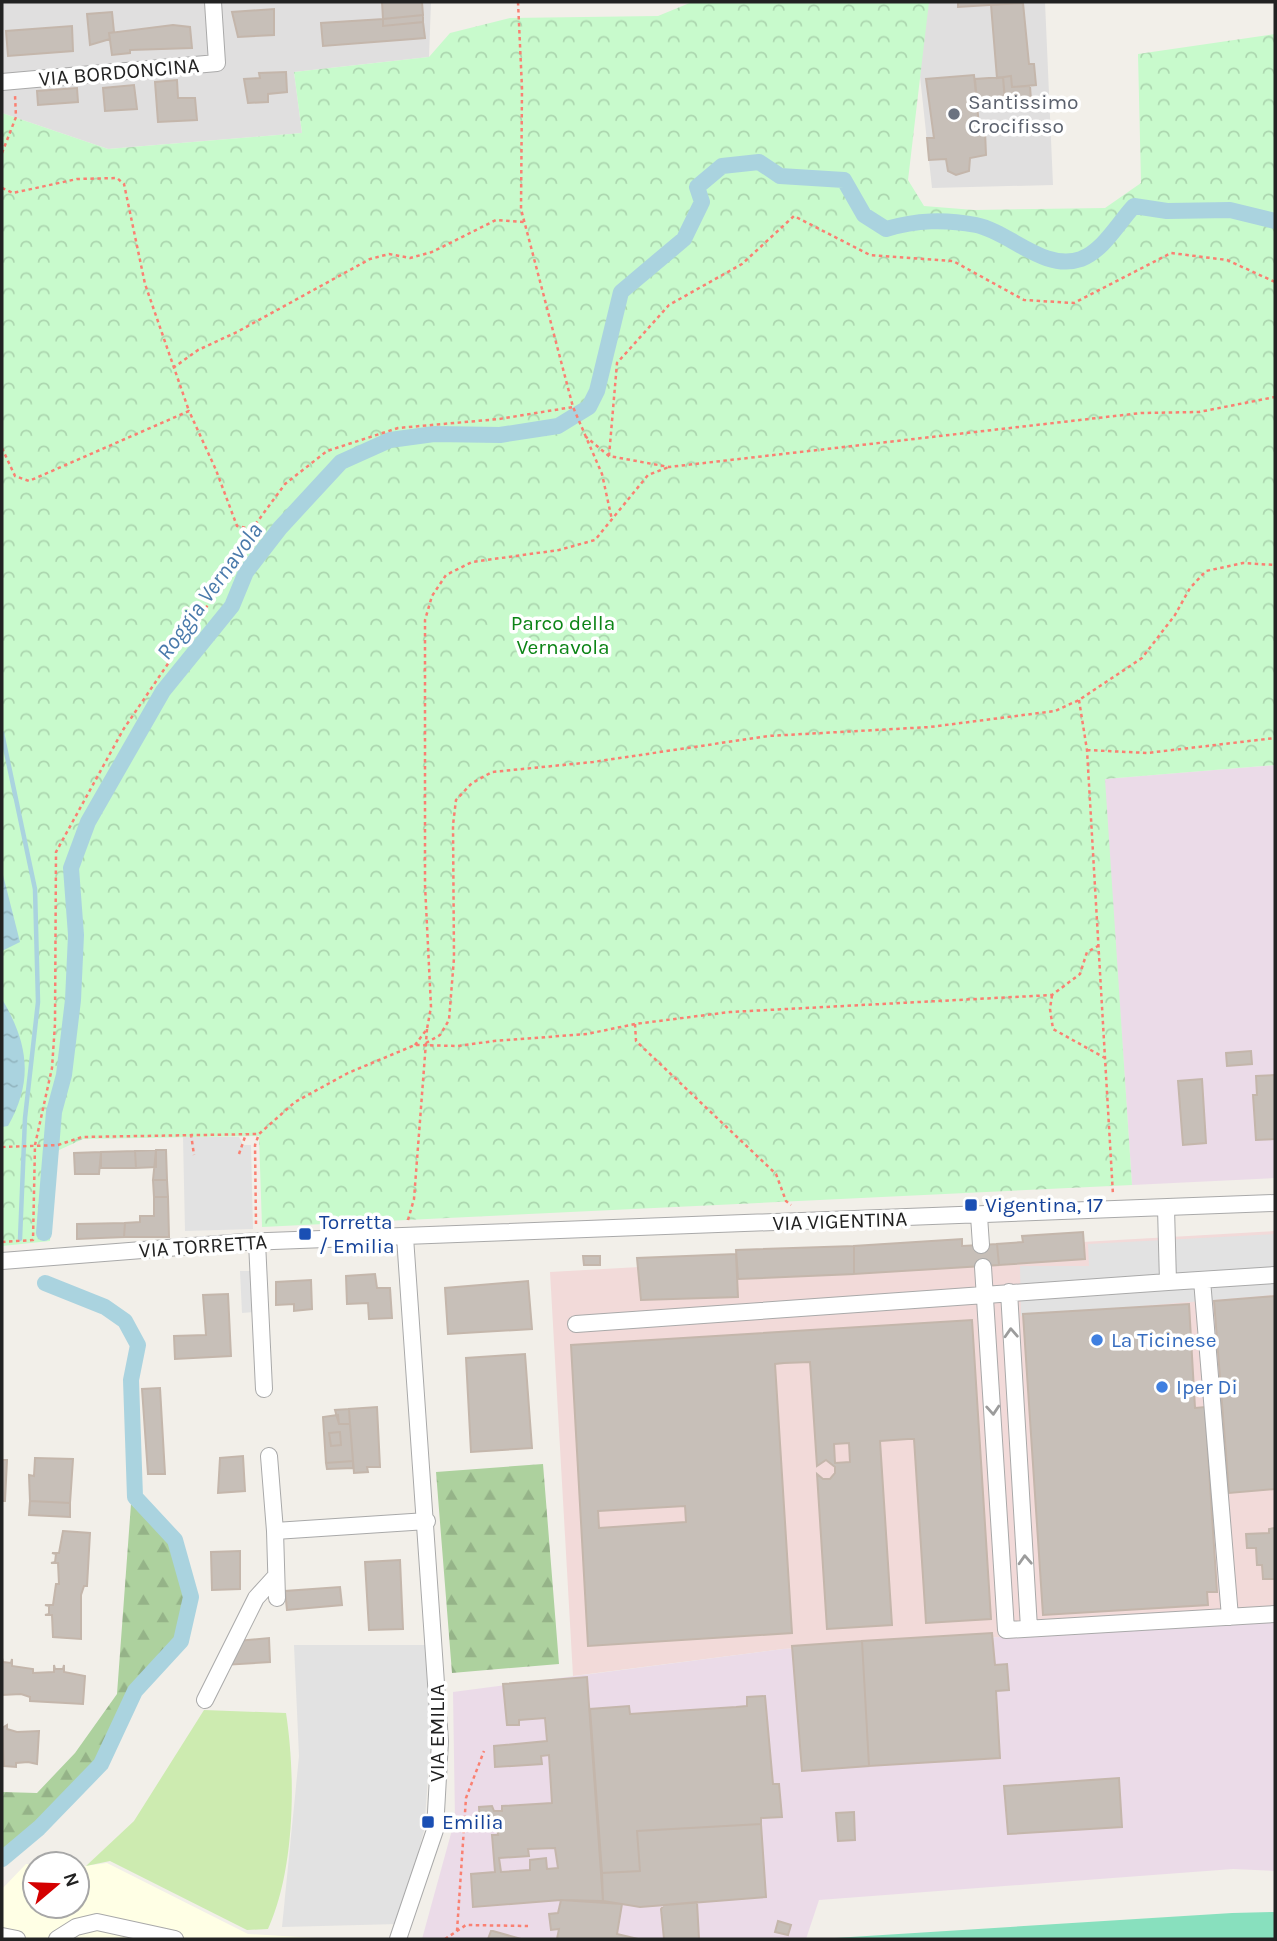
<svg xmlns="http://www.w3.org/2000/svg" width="1277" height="1941" font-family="Karla,sans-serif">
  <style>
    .residential { fill: #e0dfdf }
    .commercial { fill: #f2dad9 }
    .industrial { fill: #ebdbe8 }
    .education { fill: #ffffe5 }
    .grass { fill: #cdebb0 }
    .forest { fill: url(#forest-firs) }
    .park { fill: url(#park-crowns) }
    .pitch { fill: #88e0be }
    .parking { fill: #e2e2e2 }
    .water { fill: url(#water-ripples) }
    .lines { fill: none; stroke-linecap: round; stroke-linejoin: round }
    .stream { stroke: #aad3df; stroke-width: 4.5 }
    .canal { stroke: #aad3df; stroke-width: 16 }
    .building { fill: #c7bfb8; stroke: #c4b6ab; stroke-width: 2; fill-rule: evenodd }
    .minor-casing { stroke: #a9a9a9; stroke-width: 18 }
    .path { stroke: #fa8072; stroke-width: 2.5; stroke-dasharray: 3.5 3.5; stroke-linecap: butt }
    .minor { stroke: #fff; stroke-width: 16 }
    .oneway { stroke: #9c9c9c }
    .worship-dot { fill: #6b7280; stroke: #fff; stroke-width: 2.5 }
    .transit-dot { fill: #1a4fb4; stroke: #fff; stroke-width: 2.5 }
    .shop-dot { fill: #3f7fe0; stroke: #fff; stroke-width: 2.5 }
    .labels { text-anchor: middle; stroke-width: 7; stroke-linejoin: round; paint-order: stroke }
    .street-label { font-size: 21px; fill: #222; stroke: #fff }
    .worship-label { font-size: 21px; fill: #5b616d; stroke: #fff; text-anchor: start }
    .park-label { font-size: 21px; fill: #0c8416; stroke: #fff }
    .transit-label { font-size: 21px; fill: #164399; stroke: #fff; text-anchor: start }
    .shop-label { font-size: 21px; fill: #366cbe; stroke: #fff; text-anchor: start }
    .water-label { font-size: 23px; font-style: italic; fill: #4a7aab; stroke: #fff }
  </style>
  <defs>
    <pattern id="forest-firs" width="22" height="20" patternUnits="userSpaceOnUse" patternTransform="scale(1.75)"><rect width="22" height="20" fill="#add19e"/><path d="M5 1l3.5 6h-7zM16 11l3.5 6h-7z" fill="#95b388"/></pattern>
    <pattern id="park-crowns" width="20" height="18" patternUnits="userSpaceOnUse" patternTransform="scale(1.75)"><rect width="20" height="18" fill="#c8facc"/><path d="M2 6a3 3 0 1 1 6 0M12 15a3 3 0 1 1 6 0" fill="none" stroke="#acd6af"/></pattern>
    <pattern id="water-ripples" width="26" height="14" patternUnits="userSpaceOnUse" patternTransform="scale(1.75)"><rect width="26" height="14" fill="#aad3df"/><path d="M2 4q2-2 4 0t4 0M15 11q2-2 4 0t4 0" fill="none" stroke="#92b5bf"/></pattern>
  </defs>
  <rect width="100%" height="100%" fill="#f2efe9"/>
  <path class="residential" d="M2 2H431L429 57 294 72 302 133 108 149 2 113Z
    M912 2H1045L1053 185 932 188Z"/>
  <path class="commercial" d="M1275 1231V1622L783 1649 573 1676 550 1272Z"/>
  <path class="industrial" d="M1275 765V1178L1132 1185 1104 779Z
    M1275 1622V1871L1233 1869 819 1900 806 1939H422L455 1819 453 1692 783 1649Z"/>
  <path class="education" d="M107 1863 248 1934 334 1939H2V1889L26 1864 35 1865V1906H77V1867Z"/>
  <path class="grass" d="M204 1710 286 1713C296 1778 295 1870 268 1929L247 1930 110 1861 86 1866 134 1821Z"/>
  <path class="forest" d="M543 1464 559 1664 452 1673 436 1472Z
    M131 1504 169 1543 186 1598 178 1642 132 1689 98 1762 2 1853V1792L37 1793 75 1753 117 1694Z"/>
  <path class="park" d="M692 2H929L908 180 924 206 974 210 1105 208 1141 183 1138 54 1275 34V765L1105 779 1132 1185 262 1227 259 1136 83 1139 57 1151 50 1241 2 1246V113L108 149 302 133 294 72 429 57 450 33 510 18 658 16Z"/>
  <path class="pitch" d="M1275 1912V1939H819L1232 1913Z"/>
  <path class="parking" d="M183 1137H239L243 1145H251L253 1229 185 1231Z
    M1275 1234V1295L1021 1316 1020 1266H1089L1088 1244Z
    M240 1271H252L254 1312 242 1313Z
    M294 1645H427L431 1739 424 1831 399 1924 282 1927 299 1756Z"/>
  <path class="water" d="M2 871 20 942 2 951Z
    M2 999C28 1043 34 1080 8 1126L2 1127Z"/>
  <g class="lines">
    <path class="stream" d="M2 733 35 889 38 1002 25 1118 20 1239"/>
    <path class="canal" d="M44 1233 54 1112 64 1075 73 1000 76 935 71 868 88 822 163 691 232 606 246 572 280 528 341 462 390 440 434 434 500 435 558 426 589 407 597 391 621 292 684 239 702 202 697 187 722 166 759 162 780 176 844 180 864 215 886 229C917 220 944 219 976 225 1010 232 1044 272 1081 259 1104 250 1118 223 1134 206L1167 211 1230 210 1275 221
      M2 1859 39 1828 101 1764 135 1691 181 1641 191 1597 175 1540 135 1497 131 1380 138 1345 125 1321 105 1307 45 1283"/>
  </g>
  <path class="building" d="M382 2H422L423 15 383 19Z
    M958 2H1005V4L958 7Z
    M1023 3 1029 64H1034L1036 85 1012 87 1011 76 997 78 991 5Z
    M274 9V35L238 37 232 12Z
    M112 12 114 32 109 33 110 39 90 45 87 14Z
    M423 15V22L383 26V19Z
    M383 19V26L423 22 425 38 323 46 321 23Z
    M173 25 190 27 192 48 130 50V53L112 55 109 33Z
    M72 26 73 51 8 56 6 31Z
    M286 72 287 92 268 94V102L248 103 244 79 260 78 259 73Z
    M974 75 979 125 976 131H985L986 155 970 158 969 171 956 175 948 171 946 159 929 160 927 138H934L926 79Z
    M1011 76 1012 87 1030 86 1031 100 1005 103 1003 77Z
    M1003 77 1005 98 977 102 975 79Z
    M177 80 178 98H195L197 120 158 122 155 82Z
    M134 85 137 109 105 111 103 88Z
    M77 88 78 102 38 105 37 91Z
    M1251 1051 1252 1064 1227 1066 1226 1053Z
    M1275 1075V1139L1256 1140 1253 1095H1257L1256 1076Z
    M1202 1079 1206 1143 1183 1145 1178 1081Z
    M156 1150V1167L136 1168 135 1151Z
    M156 1150H166L167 1180H153Z
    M135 1151 136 1168H101V1152Z
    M101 1152 99 1174H75L74 1153Z
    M153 1180H167L168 1197H154Z
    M154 1197H168L169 1237H124L125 1223 140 1222V1216H154Z
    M125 1223 124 1237 77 1239V1224Z
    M1083 1232 1085 1259 999 1265 997 1244 1023 1242 1022 1236Z
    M962 1239V1246L997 1244 999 1265 854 1274V1246Z
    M854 1246V1274L738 1279 736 1250Z
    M736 1254 738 1297 641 1300 637 1258Z
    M583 1256H600V1265H584Z
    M375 1274 377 1288H390L392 1318 369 1319 368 1303 347 1304 346 1276Z
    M311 1280 312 1309 294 1311V1304L276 1305V1282Z
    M528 1281 532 1329 448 1334 445 1288Z
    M228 1294 231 1356 175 1359 174 1336 206 1335 203 1295Z
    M1275 1296V1489L1229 1493 1214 1301Z
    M1189 1304 1195 1408 1205 1407 1217 1592H1207L1208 1605 1043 1615 1023 1314Z
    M972 1320 991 1619 926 1623 914 1439H908L880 1441 892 1625 827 1629 817 1474 823 1479H830L835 1473V1467L826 1460 817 1466 810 1362 784 1363 775 1364 792 1633 588 1646 571 1345ZM849 1443 850 1462 835 1463 834 1444ZM685 1506 686 1522 599 1528 598 1511Z
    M525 1354 532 1448 471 1452 466 1358Z
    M160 1388 165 1474H148L142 1389Z
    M377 1407 380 1467H367L368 1472 354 1473 349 1409Z
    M349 1409 350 1424H339L335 1410Z
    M338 1415 339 1424H350L353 1461 326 1463 323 1417ZM340 1432 341 1445 331 1446 329 1433Z
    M340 1432 341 1445 331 1446 329 1433Z
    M243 1456 245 1491 218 1493 220 1458Z
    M35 1458 73 1459 70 1503 30 1501 29 1475 34 1476Z
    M2 1460H7L5 1501H2Z
    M353 1461V1468L327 1469 326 1463Z
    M30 1501 70 1503V1517L29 1515Z
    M1275 1528V1579H1263L1262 1565H1257L1256 1548H1247L1246 1534 1269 1533V1529Z
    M63 1531 90 1533 87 1586H84L81 1595V1639L53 1637 52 1615H45L49 1614V1606L45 1605H53L56 1584H59L58 1563H51L55 1562 56 1554 52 1553H59Z
    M240 1551V1589L212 1590 211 1552Z
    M400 1560 403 1629 369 1630 365 1562Z
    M340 1587 342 1605 287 1610 285 1591Z
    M992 1633 995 1665 1007 1664 1009 1690 996 1691 1000 1758 869 1766 862 1641Z
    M269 1638 270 1662 224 1665 237 1641Z
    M862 1641 869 1766 802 1771 792 1646Z
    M2 1658 3 1662 11 1663 12 1659V1666L33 1669V1673L54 1672V1665L55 1669H63L64 1665V1672L85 1676 83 1704 30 1701V1697L21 1694 2 1695Z
    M587 1677 603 1901 561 1900 473 1907 471 1874 495 1872 492 1835H498L497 1826 480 1827 479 1807 492 1806 494 1811H502V1806L552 1803 549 1755 541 1756 542 1764 495 1767 494 1746 547 1741 545 1718 519 1720V1725H507L503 1684ZM555 1848 558 1868 547 1869 546 1858 530 1860V1870L501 1872 499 1858 529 1856 528 1849Z
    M765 1696 773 1784H779L782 1817 761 1818V1824L637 1831 640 1871 602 1873 590 1709 629 1706 630 1714 736 1707 747 1706V1697Z
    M7 1725V1729L17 1732 39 1731 37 1764 28 1762 16 1763V1767L4 1766 2 1728Z
    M1119 1778 1122 1827 1008 1834 1004 1786Z
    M854 1812 855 1840 838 1841 836 1813Z
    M761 1824 766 1897 640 1907 603 1901 602 1873 640 1871 637 1831Z
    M561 1900 622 1904 617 1934 638 1939H557L559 1929 551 1930 549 1914 558 1913Z
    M697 1902 699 1939H664L661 1909 664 1905Z
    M778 1921 791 1925 788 1935 775 1932Z
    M491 1931H493L521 1939H488Z"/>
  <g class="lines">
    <g class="minor-casing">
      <path id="minor" d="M2 82 217 63 213 2
        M979 1216 981 1245
        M257 1242 264 1389
        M2 1261 244 1242 1275 1203
        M983 1267 1006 1630 1275 1614
        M1202 1280 1230 1617
        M1168 1282 1275 1275
        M1009 1292 1029 1628
        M576 1324 1168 1282 1166 1208
        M269 1456 275 1531
        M277 1598 275 1531 427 1521
        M205 1700 256 1598 276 1576
        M2 1936 17 1939
        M57 1939 76 1927 97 1922 175 1939
        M398 1939 435 1830 440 1741 405 1237"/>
    </g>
    <path class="path" d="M518 2 522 88 521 209 573 407 602 474 612 520
      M2 153 16 117 15 95
      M2 188 13 193 77 179 117 178 124 184 145 284 189 411
      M173 368 198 350 237 332 370 259 389 254 410 258 432 252 496 220 524 222
      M585 436 609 456 669 467 1141 413 1199 412 1275 397
      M2 448 15 476 29 481 189 411 216 470 237 526 252 529
      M609 456 617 363 669 305 742 264 794 216 870 255 953 261 1024 300 1074 303 1171 253 1227 260 1275 282
      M1079 700 1087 750 1113 1195
      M1087 750 1147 753 1275 738
      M1052 995 1050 1009 1053 1029 1105 1058
      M635 1024 636 1041 776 1174 786 1201 791 1205
      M426 1043 440 1035 449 1020 454 958 453 825 456 800 472 783 492 772 593 762 768 736 930 727 1055 711 1079 700 1142 658 1175 615 1190 588 1206 571 1243 563 1275 565
      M415 1045 427 1029 431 1007 425 885V620L432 596 446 575 472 562 559 550 595 540 648 475 669 467
      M191 1134 194 1155
      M2 1147 58 1145 82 1137 259 1134
      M239 1154 246 1134
      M408 1220 414 1199 427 1029
      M256 1224 255 1145 259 1134 295 1102 348 1073 415 1045 458 1046 494 1041 587 1034 635 1024 730 1012 1052 995 1080 974 1087 952 1098 946
      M2 1242 33 1240 35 1145 52 1068 55 1024 56 852 123 730 220 587 252 529 285 484 327 451 398 428 499 419 573 407
      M457 1931 466 1798 484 1751
      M445 1939 466 1925 528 1926"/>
    <use href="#minor" class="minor"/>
  </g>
  <defs><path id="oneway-chevron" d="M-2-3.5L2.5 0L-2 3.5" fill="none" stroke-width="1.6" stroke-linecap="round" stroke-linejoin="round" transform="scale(1.75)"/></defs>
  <g class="oneway">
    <use href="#oneway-chevron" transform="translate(1011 1333) rotate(-93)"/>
    <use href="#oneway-chevron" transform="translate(993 1410) rotate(86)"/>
    <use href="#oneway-chevron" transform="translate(1025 1560) rotate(-93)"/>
  </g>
  <circle class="worship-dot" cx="954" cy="114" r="7"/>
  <g class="transit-dot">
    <rect x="964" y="1198" width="14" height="14" rx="3.5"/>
    <rect x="298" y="1227" width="14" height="14" rx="3.5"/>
    <rect x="421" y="1815" width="14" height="14" rx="3.5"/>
  </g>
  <g class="shop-dot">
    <circle cx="1097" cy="1340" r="7"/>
    <circle cx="1162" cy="1387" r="7"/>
  </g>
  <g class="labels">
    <g class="street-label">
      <text transform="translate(119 72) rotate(-5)" y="7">VIA BORDONCINA</text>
      <text transform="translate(840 1221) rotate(-2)" y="7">VIA VIGENTINA</text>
      <text transform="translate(203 1246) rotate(-4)" y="7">VIA TORRETTA</text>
      <text transform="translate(437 1733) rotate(-90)" y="7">VIA EMILIA</text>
    </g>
    <g class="worship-label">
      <text x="968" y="109">Santissimo<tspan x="968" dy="24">Crocifisso</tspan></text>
    </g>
    <g class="park-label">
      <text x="563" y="630">Parco della<tspan x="563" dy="24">Vernavola</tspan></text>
    </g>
    <g class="transit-label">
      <text x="985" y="1212">Vigentina, 17</text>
      <text x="319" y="1229">Torretta<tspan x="319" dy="24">/ Emilia</tspan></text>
      <text x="442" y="1829">Emilia</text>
    </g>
    <g class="shop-label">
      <text x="1111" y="1347">La Ticinese</text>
      <text x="1176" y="1394">Iper Di</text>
    </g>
    <g class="water-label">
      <text transform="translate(209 591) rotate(-54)" y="8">Roggia Vernavola</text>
    </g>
  </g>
  <rect width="1277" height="1941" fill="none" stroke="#222222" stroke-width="7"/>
  <g transform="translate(56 1885) rotate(71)"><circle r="33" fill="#ffffff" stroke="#a7a7a7" stroke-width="2"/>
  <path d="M0-5L12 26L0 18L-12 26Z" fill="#d40000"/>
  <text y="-10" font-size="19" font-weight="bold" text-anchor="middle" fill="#222222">N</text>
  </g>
</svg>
